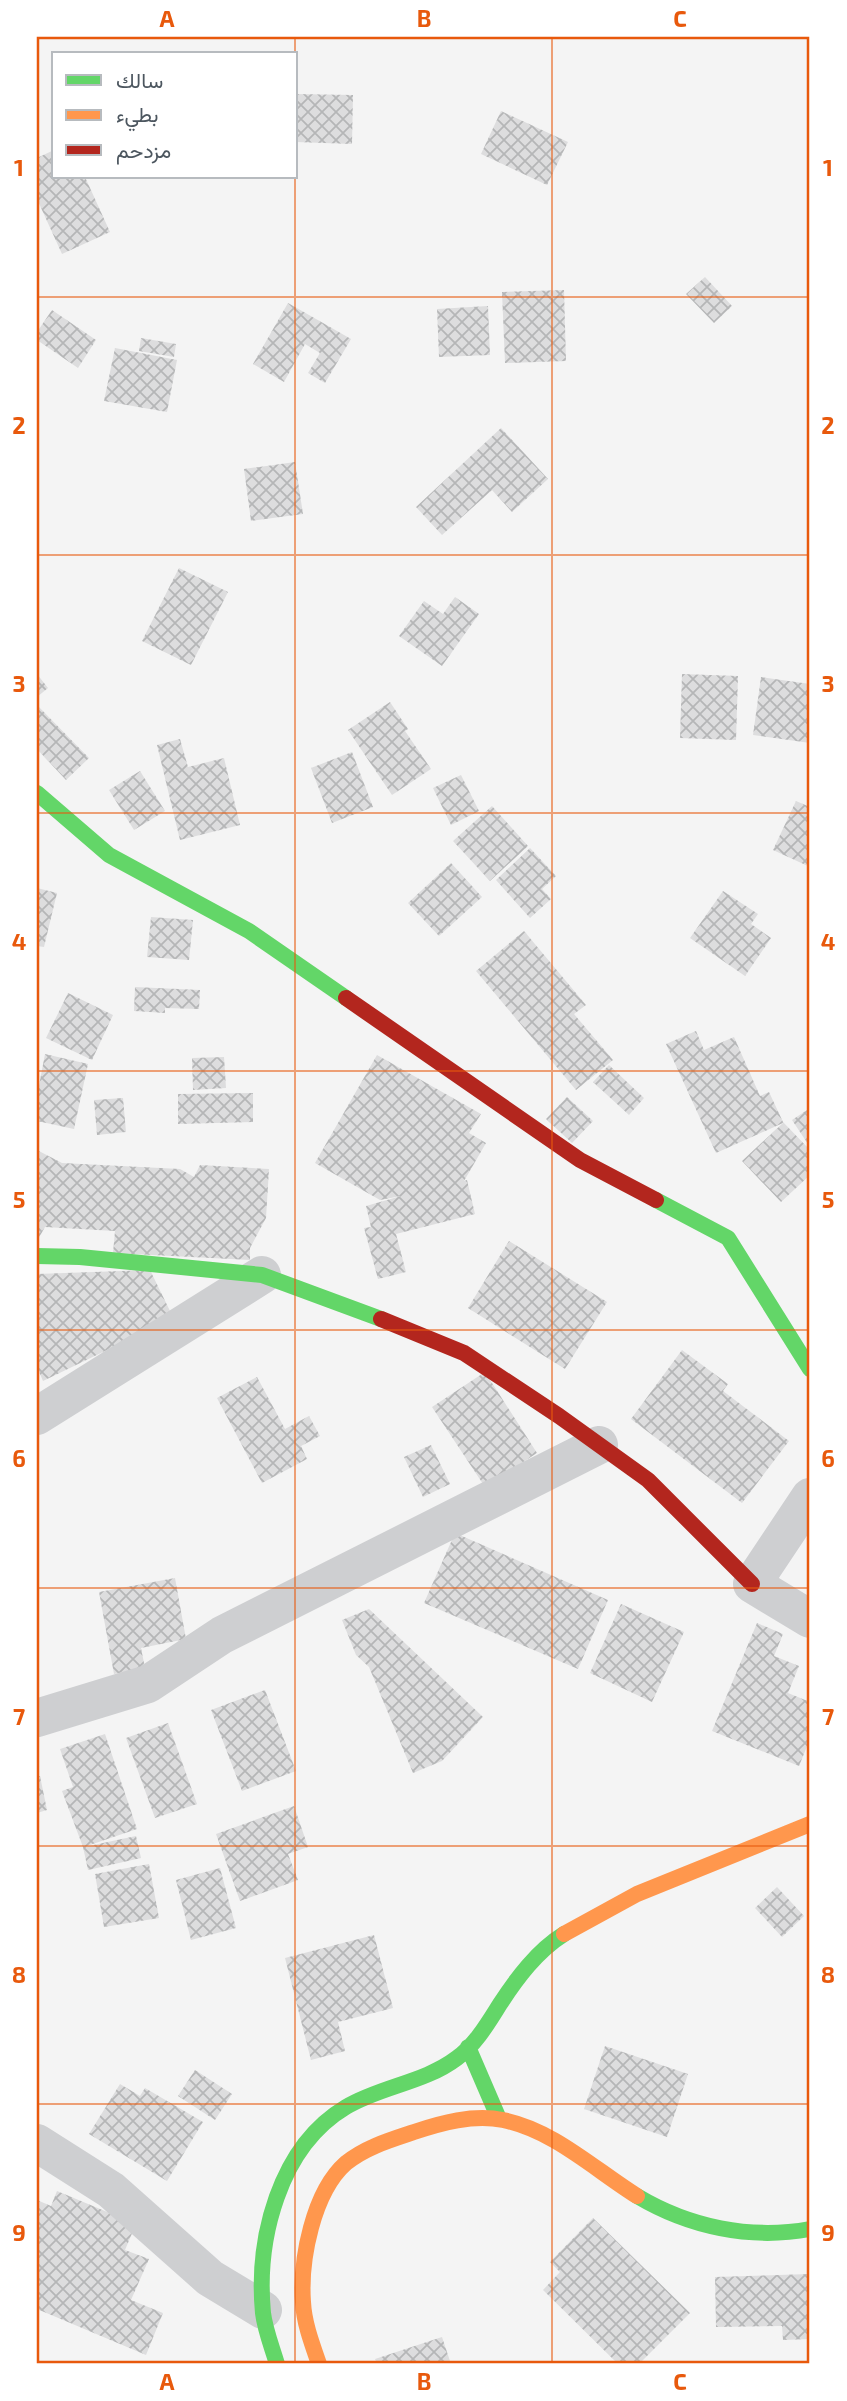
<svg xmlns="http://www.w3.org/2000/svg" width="847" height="2401" font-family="'Exo 2',Vazirmatn,sans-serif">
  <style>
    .building { fill: url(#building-cross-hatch) }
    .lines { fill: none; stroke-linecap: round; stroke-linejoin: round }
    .street { stroke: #cecfd1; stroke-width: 38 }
    .fast { stroke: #63d668; stroke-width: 16 }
    .slow { stroke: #ff974d; stroke-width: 16 }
    .jam { stroke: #b3261e; stroke-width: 16 }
    .grid { fill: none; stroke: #e8590c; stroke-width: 2; stroke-opacity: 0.55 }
    .neatline { fill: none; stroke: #e8590c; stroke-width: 2.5 }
    .grid-label { font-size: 23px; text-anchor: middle; font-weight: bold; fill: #e8590c }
  </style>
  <defs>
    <pattern id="building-cross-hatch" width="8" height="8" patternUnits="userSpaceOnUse" patternTransform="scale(1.75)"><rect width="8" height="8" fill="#ddddde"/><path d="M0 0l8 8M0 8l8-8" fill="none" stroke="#b5b6b7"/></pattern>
  </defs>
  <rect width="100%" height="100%" fill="#f4f4f4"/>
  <path class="building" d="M296 94 353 95 352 144 296 142Z
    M501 111 568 142 547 185 481 154Z
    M54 150V177H85L110 232 62 254 37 199V158Z
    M705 277 732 306 714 323 686 294Z
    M564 290 566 361 505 363 502 292Z
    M288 303 351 339 325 383 308 373 320 353 305 344 284 382 253 364Z
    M488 306 490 355 439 357 437 309Z
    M52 310 96 340 78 368 37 340V332Z
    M141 338 176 344 174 357 139 351Z
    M115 348 177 360 167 412 104 401Z
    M501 428 548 479 512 512 492 490 442 535 416 507Z
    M295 462 303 514 251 521 244 469Z
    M179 568 228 592 191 665 142 641Z
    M455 597 479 614 442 666 399 636 424 601 443 614Z
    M37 674 48 688 37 697Z
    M682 674 738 676 736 740 680 738Z
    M761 677 810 684V743L753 735Z
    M390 702 408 729 405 731 431 769 392 795 348 730Z
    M37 705 89 758 66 780 37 749Z
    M180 739 188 767 224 758 240 825 180 840 157 745Z
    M352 752 373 807 332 823 311 768Z
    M140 771 165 811 134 830 109 790Z
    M461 775 479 811 451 825 433 788Z
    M796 801 810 807V867L773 850Z
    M492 806 528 846 490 881 453 841Z
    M530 848 556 876 542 889 551 899 530 918 496 880Z
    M451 863 482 897 439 936 408 903Z
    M37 888 57 893 44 947 37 946Z
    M723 891 758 914 751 924 771 938 745 976 690 938Z
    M151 917 193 920 189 960 147 957Z
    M524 931 586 1005 574 1014 613 1060 576 1090 476 971Z
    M135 987 200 990 199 1009 165 1008V1013L134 1011Z
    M68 993 113 1015 92 1060 46 1038Z
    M696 1031 704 1050 734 1037 760 1096 769 1092 783 1122 810 1150V1175L781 1202 742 1161 783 1123 716 1153 666 1044Z
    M45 1054 88 1064 74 1129 37 1121V1096Z
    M377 1055 481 1114 469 1133 486 1143 464 1181 467 1180 475 1214 396 1234 406 1272 378 1279 364 1228 371 1227 366 1206 401 1196 380 1200 315 1163Z
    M224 1057 226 1088 193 1090 192 1058Z
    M609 1065 644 1098 629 1115 593 1082Z
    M253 1093V1122L178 1124V1094Z
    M567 1097 593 1121 572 1143 546 1119Z
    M123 1098 126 1132 97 1135 94 1100Z
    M810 1108V1147L792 1120Z
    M37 1150 62 1163 180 1169 194 1177 200 1165 269 1169 266 1218 250 1248V1260L113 1253 115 1231 45 1227 37 1241Z
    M509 1241 607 1302 565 1369 468 1308Z
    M150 1270 170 1311 163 1323 43 1381 37 1367V1274Z
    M682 1350 728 1384 723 1391 789 1441 742 1503 631 1419Z
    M485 1372 537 1453 485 1487 432 1407Z
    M257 1377 285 1429 309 1416 320 1436 301 1446 307 1459 262 1483 217 1398Z
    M431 1445 450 1484 423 1497 404 1457Z
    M455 1533 608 1600 578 1669 424 1603Z
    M175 1578 186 1639 141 1648 145 1668 114 1674 99 1592Z
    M621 1604 684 1632 652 1702 590 1673Z
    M369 1609 483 1717 442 1761 413 1773 369 1667 356 1655 342 1620Z
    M757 1623 783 1634 774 1656 799 1666 788 1693 810 1702V1739L799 1766 712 1731Z
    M265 1690 296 1771 242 1791 211 1710Z
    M168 1723 197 1804 155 1818 126 1738Z
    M105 1734 137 1829 84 1847 136 1836 141 1858 88 1870 83 1847 62 1791 73 1787 60 1749Z
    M37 1776H40L47 1810 37 1813Z
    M294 1806 308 1847 288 1854 298 1880 240 1901 216 1834Z
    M149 1864 159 1918 104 1927 95 1874Z
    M220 1868 236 1928 191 1940 176 1880Z
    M777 1887 804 1916 782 1937 755 1908Z
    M374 1935 393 2008 338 2022 345 2051 311 2060 285 1958Z
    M605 2046 688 2074 667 2137 584 2109Z
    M195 2070 232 2094 215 2120 178 2096Z
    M120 2084 140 2096 145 2088 203 2122 167 2181 89 2134Z
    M57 2191 136 2224 125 2250 149 2259 131 2300 163 2313 146 2355 37 2309V2200L51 2206Z
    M593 2218 690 2313 639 2364H618L543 2290 560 2272 550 2262Z
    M810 2274V2339L783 2340 782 2326 716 2327 715 2277Z
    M442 2337 451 2364H377L375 2359Z"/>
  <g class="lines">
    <path class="street" d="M37 1416 262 1275
      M810 1497 752 1584 810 1619
      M37 1718 148 1684 222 1635 599 1445
      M37 2143 111 2190 210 2278 263 2310"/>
    <path class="fast" d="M37 793 109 855 249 931 346 998
      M656 1200 728 1238 810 1369
      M37 1256 80 1257 262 1275 381 1319
      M468 2047 499 2119
      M637 2196C689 2227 750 2240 810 2229
      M277 2364C272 2347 265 2330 263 2313 256 2239 279 2147 346 2107 381 2086 424 2083 457 2058 476 2044 488 2023 500 2004 517 1978 537 1951 564 1934"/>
    <path class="slow" d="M564 1934 637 1894 810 1824
      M319 2364C312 2344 304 2323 303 2302 300 2260 313 2192 346 2163 366 2147 390 2140 414 2132 441 2123 473 2114 503 2120 553 2130 594 2169 637 2196"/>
    <path class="jam" d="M346 998 580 1160 656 1200
      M381 1319 464 1353 559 1416 648 1480 752 1584"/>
  </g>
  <path class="grid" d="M295 37V54M552 37V2364M295 177V2364M37 297H810M37 555H810M37 813H810M37 1071H810M37 1330H810M37 1588H810M37 1846H810M37 2104H810"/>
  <rect width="847" height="2401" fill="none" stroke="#ffffff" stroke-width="77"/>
  <rect x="52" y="52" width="245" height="126" fill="#ffffff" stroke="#b7bbbf" stroke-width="2"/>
  <rect x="66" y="75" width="35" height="10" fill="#63d668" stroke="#b7bbbf" stroke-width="2"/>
  <text x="116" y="88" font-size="21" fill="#4c565f">سالك</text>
  <rect x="66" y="110" width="35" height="10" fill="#ff974d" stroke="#b7bbbf" stroke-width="2"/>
  <text x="116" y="122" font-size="21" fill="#4c565f">بطيء</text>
  <rect x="66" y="145" width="35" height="10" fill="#b3261e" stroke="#b7bbbf" stroke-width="2"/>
  <text x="116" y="158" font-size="21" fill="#4c565f">مزدحم</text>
  <rect x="38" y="38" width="770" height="2324" class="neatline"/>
  <g class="grid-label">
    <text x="167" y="27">A</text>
    <text x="424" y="27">B</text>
    <text x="680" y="27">C</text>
    <text x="19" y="176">1</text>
    <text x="828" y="176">1</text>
    <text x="19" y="434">2</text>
    <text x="828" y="434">2</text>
    <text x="19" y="692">3</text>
    <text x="828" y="692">3</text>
    <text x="19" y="950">4</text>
    <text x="828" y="950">4</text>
    <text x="19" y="1208">5</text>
    <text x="828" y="1208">5</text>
    <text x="19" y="1467">6</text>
    <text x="828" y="1467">6</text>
    <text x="19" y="1725">7</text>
    <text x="828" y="1725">7</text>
    <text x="19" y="1983">8</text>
    <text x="828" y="1983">8</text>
    <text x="19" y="2241">9</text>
    <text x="828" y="2241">9</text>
    <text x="167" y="2390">A</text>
    <text x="424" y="2390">B</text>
    <text x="680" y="2390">C</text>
  </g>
</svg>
